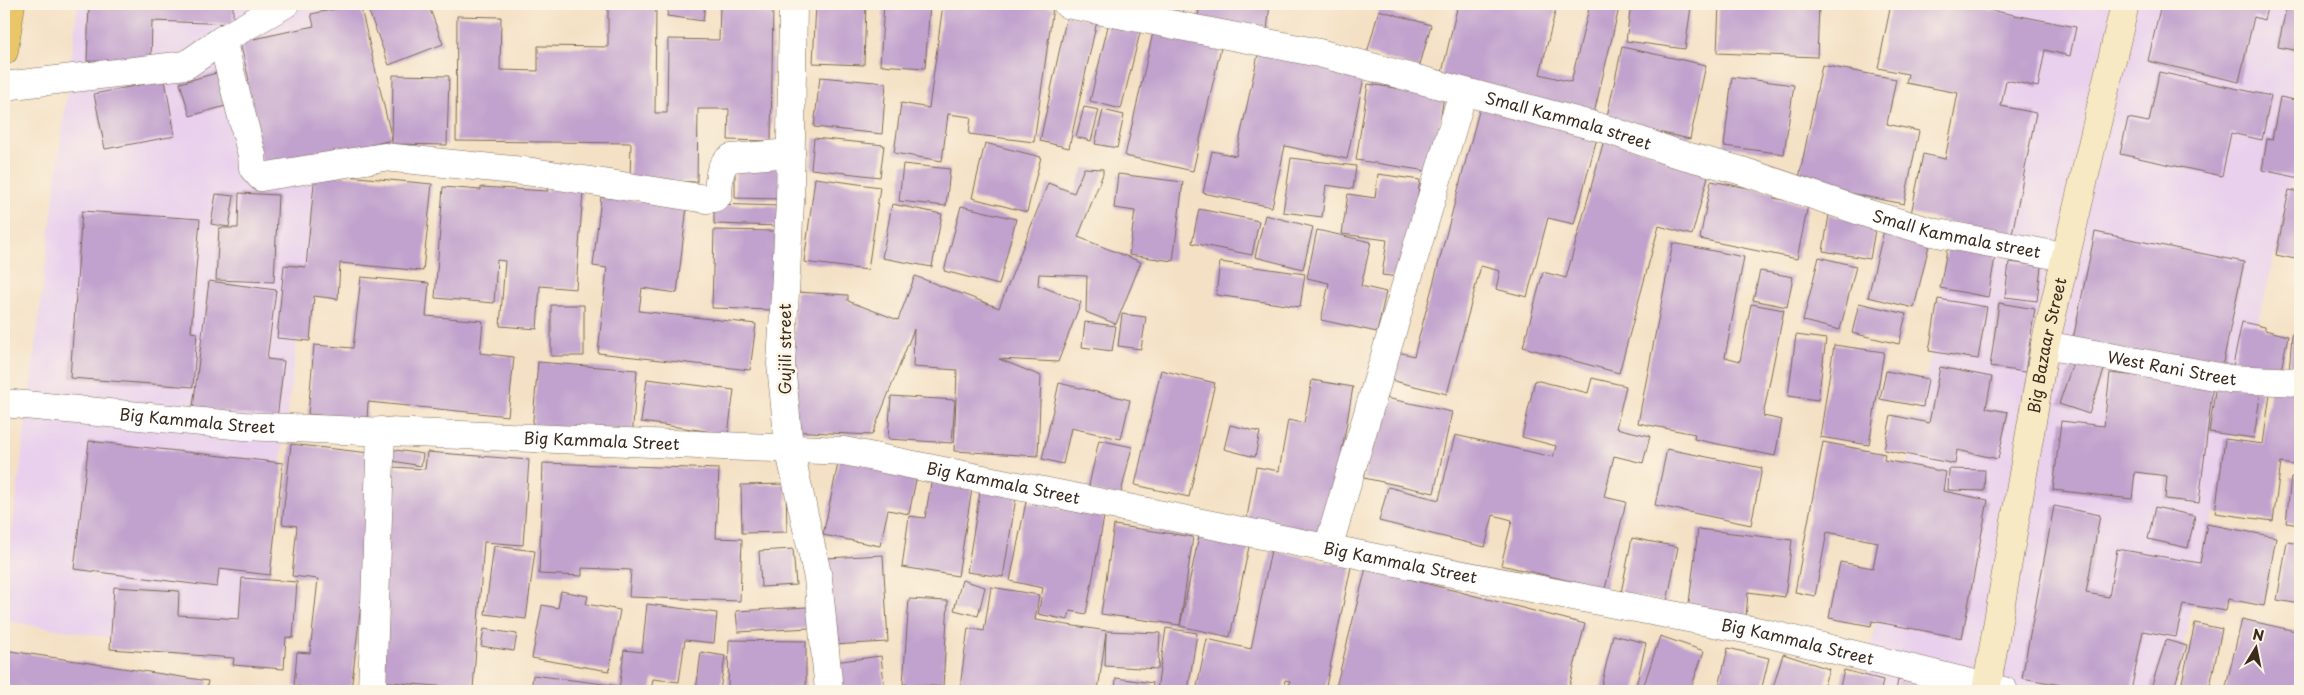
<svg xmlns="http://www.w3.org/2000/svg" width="2304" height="695" font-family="'Playpen Sans',sans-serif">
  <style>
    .built { fill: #e9d1ed }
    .building { fill: #c1a1cd }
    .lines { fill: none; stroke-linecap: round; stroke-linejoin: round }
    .street-casing { stroke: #7c6a58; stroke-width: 29 }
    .secondary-casing { stroke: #7c6a58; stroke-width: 29 }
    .primary-casing { stroke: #7c6a58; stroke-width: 29 }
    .street { stroke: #fff; stroke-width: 28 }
    .secondary { stroke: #f6e9c3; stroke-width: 28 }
    .primary { stroke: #e9c769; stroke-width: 28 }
    .labels { text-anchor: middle; stroke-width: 5; stroke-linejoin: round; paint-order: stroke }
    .street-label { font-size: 16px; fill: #3b2a1e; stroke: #fcf5e5 }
  </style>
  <rect width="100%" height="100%" fill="#fcf5e5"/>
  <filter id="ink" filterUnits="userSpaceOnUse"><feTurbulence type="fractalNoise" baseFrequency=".02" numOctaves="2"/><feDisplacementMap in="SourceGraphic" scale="10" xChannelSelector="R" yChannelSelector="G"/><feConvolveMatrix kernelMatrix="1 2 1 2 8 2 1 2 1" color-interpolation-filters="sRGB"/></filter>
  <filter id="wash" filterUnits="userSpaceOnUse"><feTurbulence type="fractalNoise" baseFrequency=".0096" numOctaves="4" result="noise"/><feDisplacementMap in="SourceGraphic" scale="20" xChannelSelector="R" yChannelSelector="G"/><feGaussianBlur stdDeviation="1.12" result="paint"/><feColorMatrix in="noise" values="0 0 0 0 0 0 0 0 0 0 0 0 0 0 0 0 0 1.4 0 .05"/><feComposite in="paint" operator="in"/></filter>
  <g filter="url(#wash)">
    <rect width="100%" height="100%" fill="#f4e1c5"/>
    <path class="built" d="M78 4H341L255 660 4 621V597Z
      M2002 4H2300V147L2172 691H1862Z"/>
    <g id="blocks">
      <path class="building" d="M89 4H233V24L152 21 151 63 87 61Z
        M360 4 392 140 264 170 243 82 249 80 240 42 314 26 311 14Z
        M366 4H428L443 44 389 65Z
        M608 4H656L655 113H667L668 39 719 40 720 4H773L771 141 728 140 729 109H698L697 182 630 180 631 143 456 141 457 16 501 17 500 70 538 71V46L608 47Z
        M669 4H705L703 21 667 16Z
        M816 4H866L864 65 813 63Z
        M884 4H930L925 68 880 65Z
        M943 4H1029L1053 7 1034 142 969 134 971 117 948 114 942 161 894 153 901 103 929 108Z
        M1151 4H1184L1182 17 1150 12Z
        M1200 4H1270L1267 31 1197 22Z
        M1458 4H1557L1540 74 1571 82 1590 4H1620L1594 113 1441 77Z
        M1631 4H1666L1691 7 1685 49 1626 41Z
        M1719 4 1819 6 1817 57 1717 53Z
        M1891 4H1959L2076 27 2070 56 2045 50 2038 87 2006 80 2001 106 2036 113 2012 234 1911 214 1923 154 1945 159 1958 93 1906 83 1908 74 1878 68Z
        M2161 4H2268L2264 20 2254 17 2239 82 2148 61Z
        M2287 4H2300V51L2278 47Z
        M1379 10 1431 25 1419 68 1367 53Z
        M1067 15 1097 21 1069 148 1040 141Z
        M1110 18 1142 25 1121 109 1090 101Z
        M1154 28 1222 43 1193 171 1125 156Z
        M1622 47 1706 65 1690 139 1606 121Z
        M1259 50 1365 73 1347 159 1285 146 1272 207 1203 193 1212 151 1236 156Z
        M1822 65 1896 79 1887 124 1919 131 1904 204 1798 183Z
        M220 72 229 105 190 116 180 83Z
        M2159 72 2271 96 2262 140 2231 133 2222 176 2120 154 2128 118 2149 122Z
        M393 75 449 76 447 145 392 144Z
        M820 77 886 83 882 134 814 127Z
        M1732 77 1794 85 1784 154 1724 146Z
        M165 80 175 136 105 149 94 94Z
        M1368 84 1444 95 1433 172 1356 160Z
        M2280 97 2300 101V178L2262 170 2267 139 2272 140Z
        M1084 107 1099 110 1091 141 1076 137Z
        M1480 107 1597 138 1574 224 1548 218 1527 297 1496 289 1500 271 1481 266 1447 394 1386 379 1394 351 1414 356Z
        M1103 110 1124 115 1117 148 1095 144Z
        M814 138 884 145 880 177 811 169Z
        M1604 140 1710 169 1692 235 1659 226 1619 373 1523 347 1543 272 1566 278Z
        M985 143 1041 157 1027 212 972 198Z
        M1291 158 1356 166 1353 189 1326 185 1322 217 1283 212Z
        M903 164 950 169 946 206 899 201Z
        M735 165 783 166 782 199 735 198Z
        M1084 168 1103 169V174L1078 237 1141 262 1116 324 1086 312 1087 276 1039 274 1038 285 1081 302 1058 362 999 359 1041 376 1038 456 954 451 957 370 913 367 914 329 872 435 789 431 796 292 848 295V301L898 320 915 276 999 308 1048 183 1074 193Z
        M315 173 432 184 423 271 340 263 338 299 314 296 310 341 277 338 284 265 306 267Z
        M1118 174 1183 182 1173 261 1129 255 1135 211 1114 208Z
        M1378 174 1420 180 1406 278 1382 275 1387 240 1342 234 1348 194 1375 198Z
        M815 178 880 187 868 270 804 262Z
        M1711 181 1775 193 1774 198 1808 205 1797 259 1700 239Z
        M443 187 481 190V187L548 191 547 188 583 191 576 289 540 286 537 329 500 326 505 261 497 260 494 303 435 298Z
        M2289 190 2300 192V260L2276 255Z
        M239 193 278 195 274 282 216 280 219 228H238Z
        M216 194 234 196 229 227 211 224Z
        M601 197 687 206 677 293 642 288 639 311 756 324 750 370 598 353 607 268 593 266Z
        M714 204 780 206 779 226 714 224Z
        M892 204 942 214 932 267 882 258Z
        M961 206 1016 219 999 285 944 271Z
        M1199 209 1259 221 1252 255 1192 243Z
        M82 211 200 219 191 332 197 333 193 387 70 378Z
        M1265 215 1313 227 1303 269 1255 257Z
        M1829 215 1876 224 1870 259 1823 251Z
        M1885 226 1931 237 1914 308 1868 297Z
        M714 230 776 231 774 310 712 308Z
        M1317 230 1371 242 1361 286 1386 292 1377 332 1321 320 1329 283 1307 278Z
        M2095 232 2244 262 2221 372 2073 339Z
        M1673 243 1744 257 1725 357 1740 361 1751 304 1784 310 1763 416 1782 420 1775 456 1694 439 1695 434 1638 423Z
        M1948 244 1996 252 1988 297 1940 288Z
        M1819 257 1856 266 1840 330 1803 321Z
        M1220 262 1305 274 1300 307 1216 295Z
        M2009 262 2041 266 2037 301 2005 297Z
        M1760 271 1793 277 1787 307 1753 300Z
        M361 277 429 283 426 316 483 321 480 353 514 357 508 416 368 402 367 420 308 414 314 345 353 348Z
        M209 281 276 290 267 359 284 361 277 419 193 407Z
        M1938 299 1987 307 1978 359 1929 351Z
        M1859 303 1906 314 1899 344 1852 333Z
        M1999 303 2035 309 2025 372 1990 367Z
        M551 305H584V356H551Z
        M1122 314 1146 317 1141 349 1118 346Z
        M2299 314H2300V374L2289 373 2292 334H2297Z
        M1085 322 1116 326 1112 351 1082 347Z
        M2242 322 2265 327V330L2288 336 2279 380 2232 370Z
        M1796 335 1826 339 1818 400 1788 396Z
        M1834 345 1884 352 1869 445 1820 437Z
        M2074 360 2104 370 2089 414 2059 404Z
        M538 362 637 370 632 440 532 431Z
        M1940 367 1992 377 1986 408 2008 412 1998 459 1957 450 1955 464 1884 450 1891 415 1929 423Z
        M1161 370 1215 383 1189 497 1135 485Z
        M1886 371 1928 379 1923 407 1880 399Z
        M2110 373 2213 384 2199 503 2165 499 2167 476 2135 472 2132 499 2053 490 2061 421 2104 426Z
        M1592 378 1626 386 1616 428 1650 436 1643 463 1614 456 1604 497 1626 502 1605 589 1501 565 1512 520 1493 515 1485 547 1379 521 1388 487 1439 500 1455 435 1553 457 1556 446 1522 437 1535 380 1588 393Z
        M647 379 734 390 728 434 641 422Z
        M1312 380 1353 387 1327 537 1246 523 1256 467 1279 471 1288 420 1304 423Z
        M1059 383 1130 400 1121 439 1071 428 1063 464 1042 459Z
        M2216 384 2261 390 2254 438 2209 432Z
        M2271 387 2300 391V466L2281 463 2273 521 2215 513 2225 439 2263 444Z
        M891 396 955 400 952 443 888 439Z
        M1381 397 1452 412 1434 493 1364 478Z
        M1230 425 1260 432 1255 457 1224 449Z
        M1099 440 1132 447 1120 497 1088 490Z
        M89 441 283 463 270 575 219 569 217 587 74 569Z
        M1823 442 1885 454 1884 460 1946 472 1943 491 1988 500 1962 638 1872 621 1871 626 1829 618 1840 562 1873 568 1878 542 1827 532 1815 596 1795 592Z
        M291 444 378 454 351 691 294 686 297 652 310 653 318 579 292 576 297 526 282 524Z
        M389 449 423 454 421 466 387 460Z
        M1667 449 1762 468 1751 525 1655 505Z
        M427 452 529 460 523 545 484 542 473 689 376 681 392 467 425 469Z
        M839 459 917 475 909 514 888 510 880 546 823 535Z
        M543 463 719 469 716 538 742 539 740 601 629 597 631 570 582 568V576L539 574Z
        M1949 469 1985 470 1984 491 1948 490Z
        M2291 477 2300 478V525L2286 523Z
        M931 483 972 489 958 576 902 567 909 516 925 518Z
        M786 484 787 532 742 533 741 485Z
        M981 486 1017 492 1003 577 967 572Z
        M1026 502 1104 517 1086 614 1070 611 1068 620 1038 614 1043 588 1010 581Z
        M2054 506 2100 515 2086 593 2109 597 2117 549 2200 563 2207 524 2276 537 2264 606 2228 599 2226 611 2183 604 2176 637 2143 631 2131 691H2094L2022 678Z
        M2155 507 2195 516 2188 548 2148 539Z
        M1114 525 1193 537 1180 625 1101 614Z
        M1698 529 1792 540 1785 597 1748 592 1746 618 1688 611Z
        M1200 531 1250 542 1230 637 1180 626Z
        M1632 538 1678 547 1667 602 1621 593Z
        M2287 542 2300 544V604L2277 600Z
        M494 546 535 551 526 619 485 614Z
        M793 549 796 585 761 587 759 551Z
        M1271 550 1351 567 1325 691H1288L1290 681 1285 680 1283 691H1196L1207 639 1251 649Z
        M883 555 888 642 831 645 826 558Z
        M1366 568 1585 624 1568 691H1335Z
        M242 578 297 582 293 638 286 637 284 669 233 665 234 658 110 649 114 587 179 591 178 615 239 619Z
        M962 580 985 587 978 616 954 610Z
        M991 587 1039 595 1035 620 1107 631 1160 633 1158 669 1105 666 1106 633 1098 691H1049L1022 687 1021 691H992L960 687 968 628 984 631Z
        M561 591 588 596 586 604 620 610 609 671 532 658 542 605 558 608Z
        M909 599 948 601 943 687 903 684Z
        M647 604 717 613 714 643 685 640 679 682 653 679 651 691H619L624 650 642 652Z
        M808 607 810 628 738 632 736 611Z
        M2242 619 2300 632V691H2225Z
        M2195 623 2222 629 2209 691H2180Z
        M1166 628 1197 633 1188 691 1157 690Z
        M484 629 517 634 514 651 481 646Z
        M1613 635 1646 643 1635 691H1600Z
        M1660 636 1704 651 1690 691H1642Z
        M729 640 806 641V691H733V687H728Z
        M2166 640 2187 646 2173 691H2150Z
        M1728 648 1769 658 1761 691H1718Z
        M4 650 208 681 206 691H4Z
        M701 652 725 656 720 691H696Z
        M1783 654 1829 669 1822 691H1772Z
        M881 656 885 691H838L834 662Z
        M1844 670 1883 680 1881 691H1839Z
        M533 675 619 686 618 691H531Z
        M1116 678 1153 683 1152 691H1115Z
        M1898 680 1953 690V691H1896Z
        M386 687 407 690V691H386Z"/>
    </g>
  </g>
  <g filter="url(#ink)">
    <use href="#blocks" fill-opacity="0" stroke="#7c6a58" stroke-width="1"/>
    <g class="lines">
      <g class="street-casing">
        <g id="street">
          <path d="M793 4 790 202 781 364 789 447 818 578 829 691"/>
          <path id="s1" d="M1067 4 1319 53 1606 129 1675 153 1739 170 1869 214 1932 232 2065 257"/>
          <path d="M222 40 252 155 253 168 261 177 384 157 533 172 706 199 714 198 718 195C719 181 718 165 731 158L791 153"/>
          <path d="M4 86 186 65 222 40 285 4"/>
          <path id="s2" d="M2045 345 2230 379 2300 382"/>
          <path id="s3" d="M4 403 244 426 844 451 1406 564 1761 632 2004 691"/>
          <path d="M1328 548 1463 92"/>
          <path d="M372 691 381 431"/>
        </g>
      </g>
      <g class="secondary-casing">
        <g id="secondary">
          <path id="s4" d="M1986 691 2045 345 2125 4"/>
        </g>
      </g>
      <g class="primary-casing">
        <path id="primary" d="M4 51 11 4"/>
      </g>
      <use href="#street" class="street"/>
      <use href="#secondary" class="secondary"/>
      <use href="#primary" class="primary"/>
    </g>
  </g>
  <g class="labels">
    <g class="street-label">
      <text dy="6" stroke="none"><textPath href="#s1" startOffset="515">Small Kammala street</textPath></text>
      <text dy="6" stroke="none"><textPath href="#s1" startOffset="920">Small Kammala street</textPath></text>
      <text dy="6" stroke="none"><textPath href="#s4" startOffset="351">Big Bazaar Street</textPath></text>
      <text transform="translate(785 349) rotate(-90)" y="6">Gujili street</text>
      <text dy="6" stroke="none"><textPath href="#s2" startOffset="129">West Rani Street</textPath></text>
      <text dy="6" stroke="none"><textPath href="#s3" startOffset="194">Big Kammala Street</textPath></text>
      <text dy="6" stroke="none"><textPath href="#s3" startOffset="599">Big Kammala Street</textPath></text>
      <text dy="6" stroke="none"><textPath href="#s3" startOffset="1004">Big Kammala Street</textPath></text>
      <text dy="6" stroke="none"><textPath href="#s3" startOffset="1409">Big Kammala Street</textPath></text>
      <text dy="6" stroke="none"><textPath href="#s3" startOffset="1814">Big Kammala Street</textPath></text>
    </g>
  </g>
  <rect width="2304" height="695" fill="none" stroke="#fcf5e5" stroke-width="20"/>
  <g transform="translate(2256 648) rotate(10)" stroke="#fcf5e5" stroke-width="4" paint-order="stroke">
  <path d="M0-4L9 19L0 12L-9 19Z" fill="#3b2a1e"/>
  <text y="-8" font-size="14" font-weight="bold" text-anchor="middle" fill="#3b2a1e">N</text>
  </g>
</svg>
